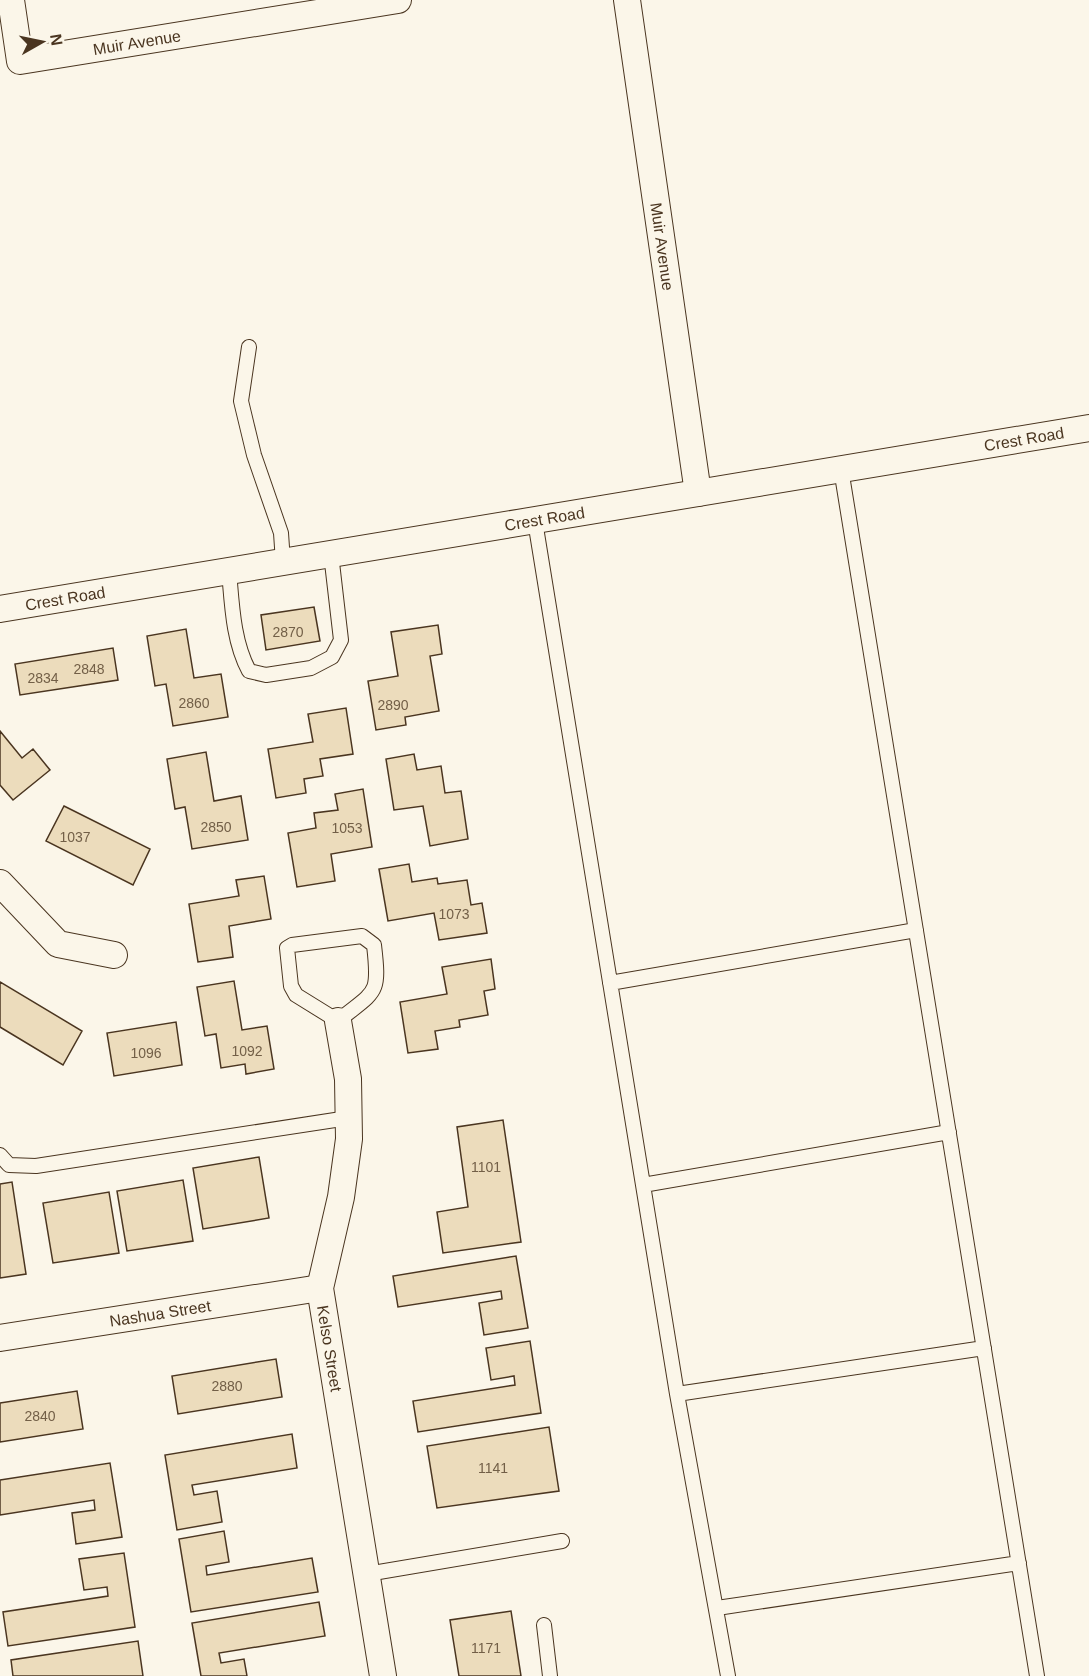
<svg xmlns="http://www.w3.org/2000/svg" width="1089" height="1676" font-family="Helvetica,sans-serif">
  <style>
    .building { fill: #ecdcbc; stroke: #4a3520; stroke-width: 1.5 }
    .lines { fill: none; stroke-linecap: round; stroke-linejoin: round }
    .service-casing { stroke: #4a3520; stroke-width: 16 }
    .minor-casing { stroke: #4a3520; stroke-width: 28 }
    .service { stroke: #fbf6e9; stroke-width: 14 }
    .minor { stroke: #fbf6e9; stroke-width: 26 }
    .labels { text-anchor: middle; stroke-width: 4.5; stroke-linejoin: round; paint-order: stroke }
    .number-label { font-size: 14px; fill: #725f47 }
    .street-label { font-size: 16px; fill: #4a3520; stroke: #fbf6e9 }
  </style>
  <rect width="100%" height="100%" fill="#fbf6e9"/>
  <path class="building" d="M314 607 320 641 266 650 261 615Z
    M438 625 442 654 430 656 439 711 405 717 406 725 376 730 368 681 398 676 391 632Z
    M186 629 194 678 221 674 228 717 173 726 166 684 155 686 147 636Z
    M113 648 118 680 20 695 15 664Z
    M346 708 353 754 320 759 323 776 304 779 306 793 276 798 268 749 313 742 308 714Z
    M0 731 22 758 33 749 50 770 13 800 0 785Z
    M206 752 214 801 241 796 248 840 192 849 185 807 175 809 167 759Z
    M414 754 417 770 441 766 445 793 461 791 468 839 430 846 423 806 394 810 386 759Z
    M363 789 372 847 331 854 335 881 297 887 288 833 316 828 314 813 338 810 335 794Z
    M64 806 150 849 133 885 46 841Z
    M409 864 412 882 437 878 438 884 467 880 471 905 482 903 487 933 439 940 434 913 388 921 379 869Z
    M264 876 271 919 229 926 233 957 198 962 189 904 239 896 236 880Z
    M491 959 495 989 484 991 488 1015 459 1020 460 1027 435 1031 438 1049 408 1053 400 1002 447 994 442 967Z
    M234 981 242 1030 267 1026 274 1069 246 1074 245 1064 221 1068 216 1034 205 1036 197 987Z
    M0 982 82 1031 63 1065 0 1027Z
    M176 1022 182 1065 114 1076 107 1033Z
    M503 1120 521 1242 443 1253 437 1212 468 1207 457 1127Z
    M259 1157 269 1218 203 1229 193 1168Z
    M183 1180 193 1241 127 1251 117 1191Z
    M12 1182 26 1274 0 1278V1184Z
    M109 1192 119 1253 53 1263 43 1203Z
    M516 1256 528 1328 484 1335 479 1303 502 1299 501 1291 398 1307 393 1276Z
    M530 1341 541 1413 418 1432 413 1401 515 1385 514 1376 491 1380 486 1348Z
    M276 1359 282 1397 178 1414 172 1376Z
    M77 1391 83 1429 0 1442V1403Z
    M549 1427 559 1491 437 1508 427 1446Z
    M292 1434 297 1468 192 1485 194 1495 217 1491 222 1522 177 1530 165 1455Z
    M110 1463 122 1537 76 1544 72 1513 95 1510 94 1500 0 1515V1480Z
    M224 1531 229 1562 206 1566 207 1575 312 1558 318 1592 191 1612 179 1539Z
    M124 1553 135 1627 8 1646 3 1612 108 1596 107 1587 84 1590 79 1559Z
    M319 1602 325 1636 219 1653 221 1663 244 1659 247 1676H201L192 1623Z
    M511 1611 521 1676H459L450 1620Z
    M138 1641 143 1676H13L11 1660Z"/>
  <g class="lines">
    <g class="service-casing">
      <path id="service" d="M249 347 241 401 254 455 281 533 283 562
        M841 469 1037 1676
        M535 521 677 1394 728 1676
        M229 571C232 605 233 641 249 671L266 675 311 668 332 657 341 640 331 554
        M362 936 374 945C380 996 376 990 338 1021L296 995 291 986 287 948 292 945Z
        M610 983 916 930
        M0 1155 9 1165 36 1166 348 1118
        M643 1185 949 1132
        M677 1394 984 1348
        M367 1574 562 1541
        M717 1608 1019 1563
        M544 1625 550 1676"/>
    </g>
    <g class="minor-casing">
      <g id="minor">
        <path id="s1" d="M11 0 20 61 398 0"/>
        <path id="s2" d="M627 0 698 493"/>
        <path id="s3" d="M0 609 1089 428"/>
        <path d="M0 883 58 944 114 955"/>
        <path id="s4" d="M338 1021 348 1079 349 1139 341 1197 320 1288 383 1676"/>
        <path id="s5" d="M0 1338 320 1288"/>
      </g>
    </g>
    <use href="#service" class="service"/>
    <use href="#minor" class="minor"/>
  </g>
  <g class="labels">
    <g class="number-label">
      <text x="288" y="637">2870</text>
      <text x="89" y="674">2848</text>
      <text x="43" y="683">2834</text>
      <text x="194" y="708">2860</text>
      <text x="393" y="710">2890</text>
      <text x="216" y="832">2850</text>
      <text x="347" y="833">1053</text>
      <text x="75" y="842">1037</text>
      <text x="454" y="919">1073</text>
      <text x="247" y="1056">1092</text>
      <text x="146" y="1058">1096</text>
      <text x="486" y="1172">1101</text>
      <text x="227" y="1391">2880</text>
      <text x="40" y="1421">2840</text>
      <text x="493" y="1473">1141</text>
      <text x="486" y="1653">1171</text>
    </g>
    <g class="street-label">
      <text dy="6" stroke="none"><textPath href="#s1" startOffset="180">Muir Avenue</textPath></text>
      <text dy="6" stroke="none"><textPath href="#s2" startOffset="249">Muir Avenue</textPath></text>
      <text dy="6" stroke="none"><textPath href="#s3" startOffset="1038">Crest Road</textPath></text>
      <text dy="6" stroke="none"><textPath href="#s3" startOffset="552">Crest Road</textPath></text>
      <text dy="6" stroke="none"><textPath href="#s3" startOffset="66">Crest Road</textPath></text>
      <text dy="6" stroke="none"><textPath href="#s5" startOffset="162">Nashua Street</textPath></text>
      <text dy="6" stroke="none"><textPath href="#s4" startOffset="332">Kelso Street</textPath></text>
    </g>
  </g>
  <g transform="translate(42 42) rotate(81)" stroke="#fbf6e9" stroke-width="4.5" paint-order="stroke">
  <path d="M0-4.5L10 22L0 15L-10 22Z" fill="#4a3520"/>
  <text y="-9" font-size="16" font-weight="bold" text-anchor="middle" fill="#4a3520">N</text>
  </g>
</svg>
